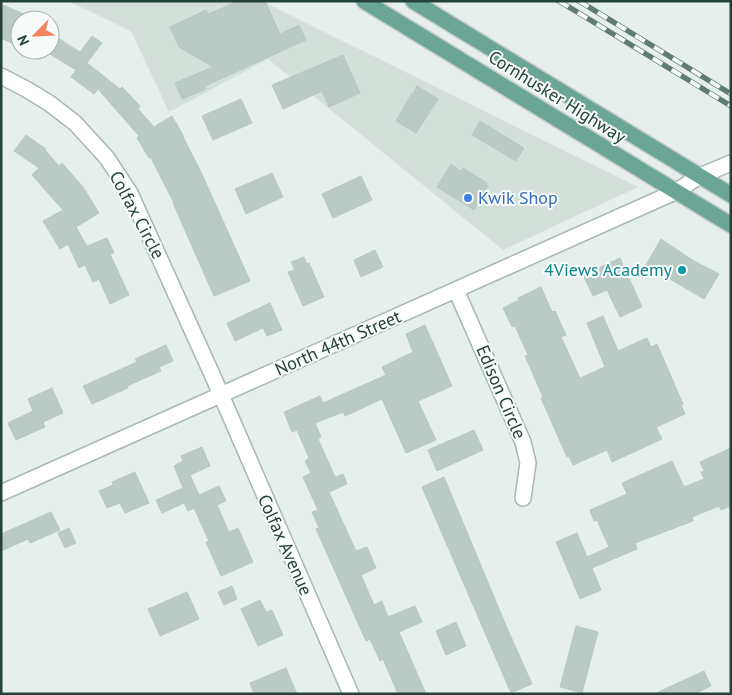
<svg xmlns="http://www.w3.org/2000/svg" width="732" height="695" font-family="'PT Sans',sans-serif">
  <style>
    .built { fill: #d4dfda }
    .building { fill: #bbcac4; stroke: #b8c9c2 }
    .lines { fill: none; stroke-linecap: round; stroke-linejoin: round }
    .minor-casing { stroke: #a8b8b2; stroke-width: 18 }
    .major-casing { stroke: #c2cac8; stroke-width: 18 }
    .minor { stroke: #fff; stroke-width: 15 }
    .major { stroke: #6aa596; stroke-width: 15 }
    .rail-casing { stroke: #5f7d75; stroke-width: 5.5 }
    .rail { stroke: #f7fbf9; stroke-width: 4; stroke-dasharray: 11; stroke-linecap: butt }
    .shop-dot { fill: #3f7fe0; stroke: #f7fbf9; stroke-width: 2 }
    .culture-dot { fill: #0f9aa8; stroke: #f7fbf9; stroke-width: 2 }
    .labels { text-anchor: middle; stroke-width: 4; stroke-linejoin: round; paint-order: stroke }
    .street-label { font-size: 18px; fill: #24423a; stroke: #f7fbf9 }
    .shop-label { font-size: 18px; fill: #366cbe; stroke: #f7fbf9; text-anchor: start }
    .culture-label { font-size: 18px; fill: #0d838f; stroke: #f7fbf9; text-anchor: end }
  </style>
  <rect width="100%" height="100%" fill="#e6efeb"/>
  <path class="built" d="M68 1H262L638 187 503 250 268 59 169 112 131 31Z"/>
  <path class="building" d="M239 1H265L280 34 299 25 306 40 205 86 206 89 182 99 175 83 213 67 179 47 170 27 206 10 208 14Z
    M1 4 37 20H20V47L1 38Z
    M50 33 80 52 92 36 102 43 87 63 120 89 122 87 140 106 138 109 154 127 172 116 184 137H183L201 172 250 281 214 296 173 203H174L151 158H149L137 138 139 136 98 89 94 94 71 77 76 70 50 54Z
    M343 55 360 93 329 107 322 91 283 109 272 85Z
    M417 86 438 99 416 133 396 121 412 93 413 94Z
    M241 99 252 123 213 140 202 116Z
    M480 121 524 148 516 161 472 135Z
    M26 135 46 149 45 150 59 166 62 163 83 187 99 213 76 227 87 246 107 238 114 253 110 254 129 295 110 304 99 279 93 282 85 265 79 268 68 244 60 249 43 221 63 210 32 175 39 168 14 151Z
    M451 164 461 171 463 168 487 183 486 185 488 186 474 210 437 187Z
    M272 173 283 197 246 214 235 189Z
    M361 176 372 200 333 218 322 194Z
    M661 239 694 261 719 274 704 299 646 265Z
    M375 250 383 267 361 277 354 260Z
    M304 257 307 264 309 263 324 297 303 306 288 272 295 270 291 262Z
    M620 258 642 307 620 317 607 290 593 296 583 275Z
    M541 287 552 312 555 311 566 335 561 337 580 378 605 367 587 323 603 316 618 351 647 338 651 347 657 344 683 404 681 405 685 414 656 427 662 439 612 462 607 450 573 465 569 456 567 457 541 398 543 397 525 356 528 355 515 326 512 327 503 308 519 300 518 298Z
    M270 303 282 330 267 336 263 328 235 341 227 323Z
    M425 325 452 386 418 401 436 440 406 453 382 399 345 416 343 412 315 423 321 437 318 439 335 477 343 474 347 484 329 492 356 551 367 547 376 568 361 575 374 605 382 601 388 617 415 606 422 622 399 632 426 694H398L383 659 380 661 370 639 366 641 316 529 319 528 312 512 318 510 303 477 311 473 305 461 309 458 297 430 292 432 284 412 320 396 323 403 386 375 382 367 413 352 406 334Z
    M166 345 173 361 159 367 161 371 127 386 128 388 92 404 83 386 137 362 135 359Z
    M52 388 63 413 43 422 45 427 16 440 8 423 33 411 28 399Z
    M474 430 483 450 437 471 428 450Z
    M202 447 210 466 190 475 199 495 219 486 226 501 217 505 229 532 238 528 253 562 221 576 206 542 209 541 194 508 188 511 184 503 162 513 156 500 183 488 174 466 183 461 181 456Z
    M731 448V506L721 510 719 506 692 517 693 521 635 543 637 549 592 568 601 590 580 599 556 542 577 533 587 557 609 547 597 520 594 521 590 510 627 494 622 483 672 461 684 487 704 479 701 472 704 471 700 462Z
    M135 472 149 503 125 513 120 503 107 508 99 491 113 485 112 482Z
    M444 477 507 628 532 684 511 693 422 487Z
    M51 512 60 530 30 543 28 539 1 551V534Z
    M69 528 76 543 65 548 58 533Z
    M232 586 237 599 224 605 218 592Z
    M187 592 199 619 160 636 148 609Z
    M260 600 266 612 272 610 283 635 258 646 241 609Z
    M456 622 466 646 446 655 436 631Z
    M576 626 598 632 582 693 560 687Z
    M286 668 297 694H254L250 683Z
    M704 671 711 686 694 694H654Z"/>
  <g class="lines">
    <g class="minor-casing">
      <path id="minor" d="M1 76 26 89 49 103 75 123 107 158 130 193 215 381 351 694
        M456 290 523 442 528 463 523 498
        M1 493 657 200 675 192 700 176 731 163"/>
    </g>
    <g class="major-casing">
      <path id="major" d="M364 1 731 225
        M413 1 731 195"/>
    </g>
    <use href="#minor" class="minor"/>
    <use href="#major" class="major"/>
    <g class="rail-casing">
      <path id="rail" d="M559 1 731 106
        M579 1 731 94"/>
    </g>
    <use href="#rail" class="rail"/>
  </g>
  <circle class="shop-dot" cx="468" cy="198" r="5"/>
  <circle class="culture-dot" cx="682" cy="270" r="5"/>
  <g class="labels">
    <g class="street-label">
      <text transform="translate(557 97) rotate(32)" y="6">Cornhusker Highway</text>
      <text transform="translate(137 215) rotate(62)" y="6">Colfax Circle</text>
      <text transform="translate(338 343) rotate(-24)" y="6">North 44th Street</text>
      <text transform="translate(501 392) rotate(67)" y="6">Edison Circle</text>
      <text transform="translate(285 545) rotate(66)" y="6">Colfax Avenue</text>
    </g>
    <g class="shop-label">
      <text x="478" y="204">Kwik Shop</text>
    </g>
    <g class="culture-label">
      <text x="672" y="276">4Views Academy</text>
    </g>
  </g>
  <rect width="732" height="695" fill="none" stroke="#24423a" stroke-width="5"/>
  <g transform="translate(35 35) rotate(246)"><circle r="24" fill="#f7fbf9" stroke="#a3b1ad"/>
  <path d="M0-4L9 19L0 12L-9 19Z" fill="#f4845f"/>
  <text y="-8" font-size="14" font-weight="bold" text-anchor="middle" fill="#24423a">N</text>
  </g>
</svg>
